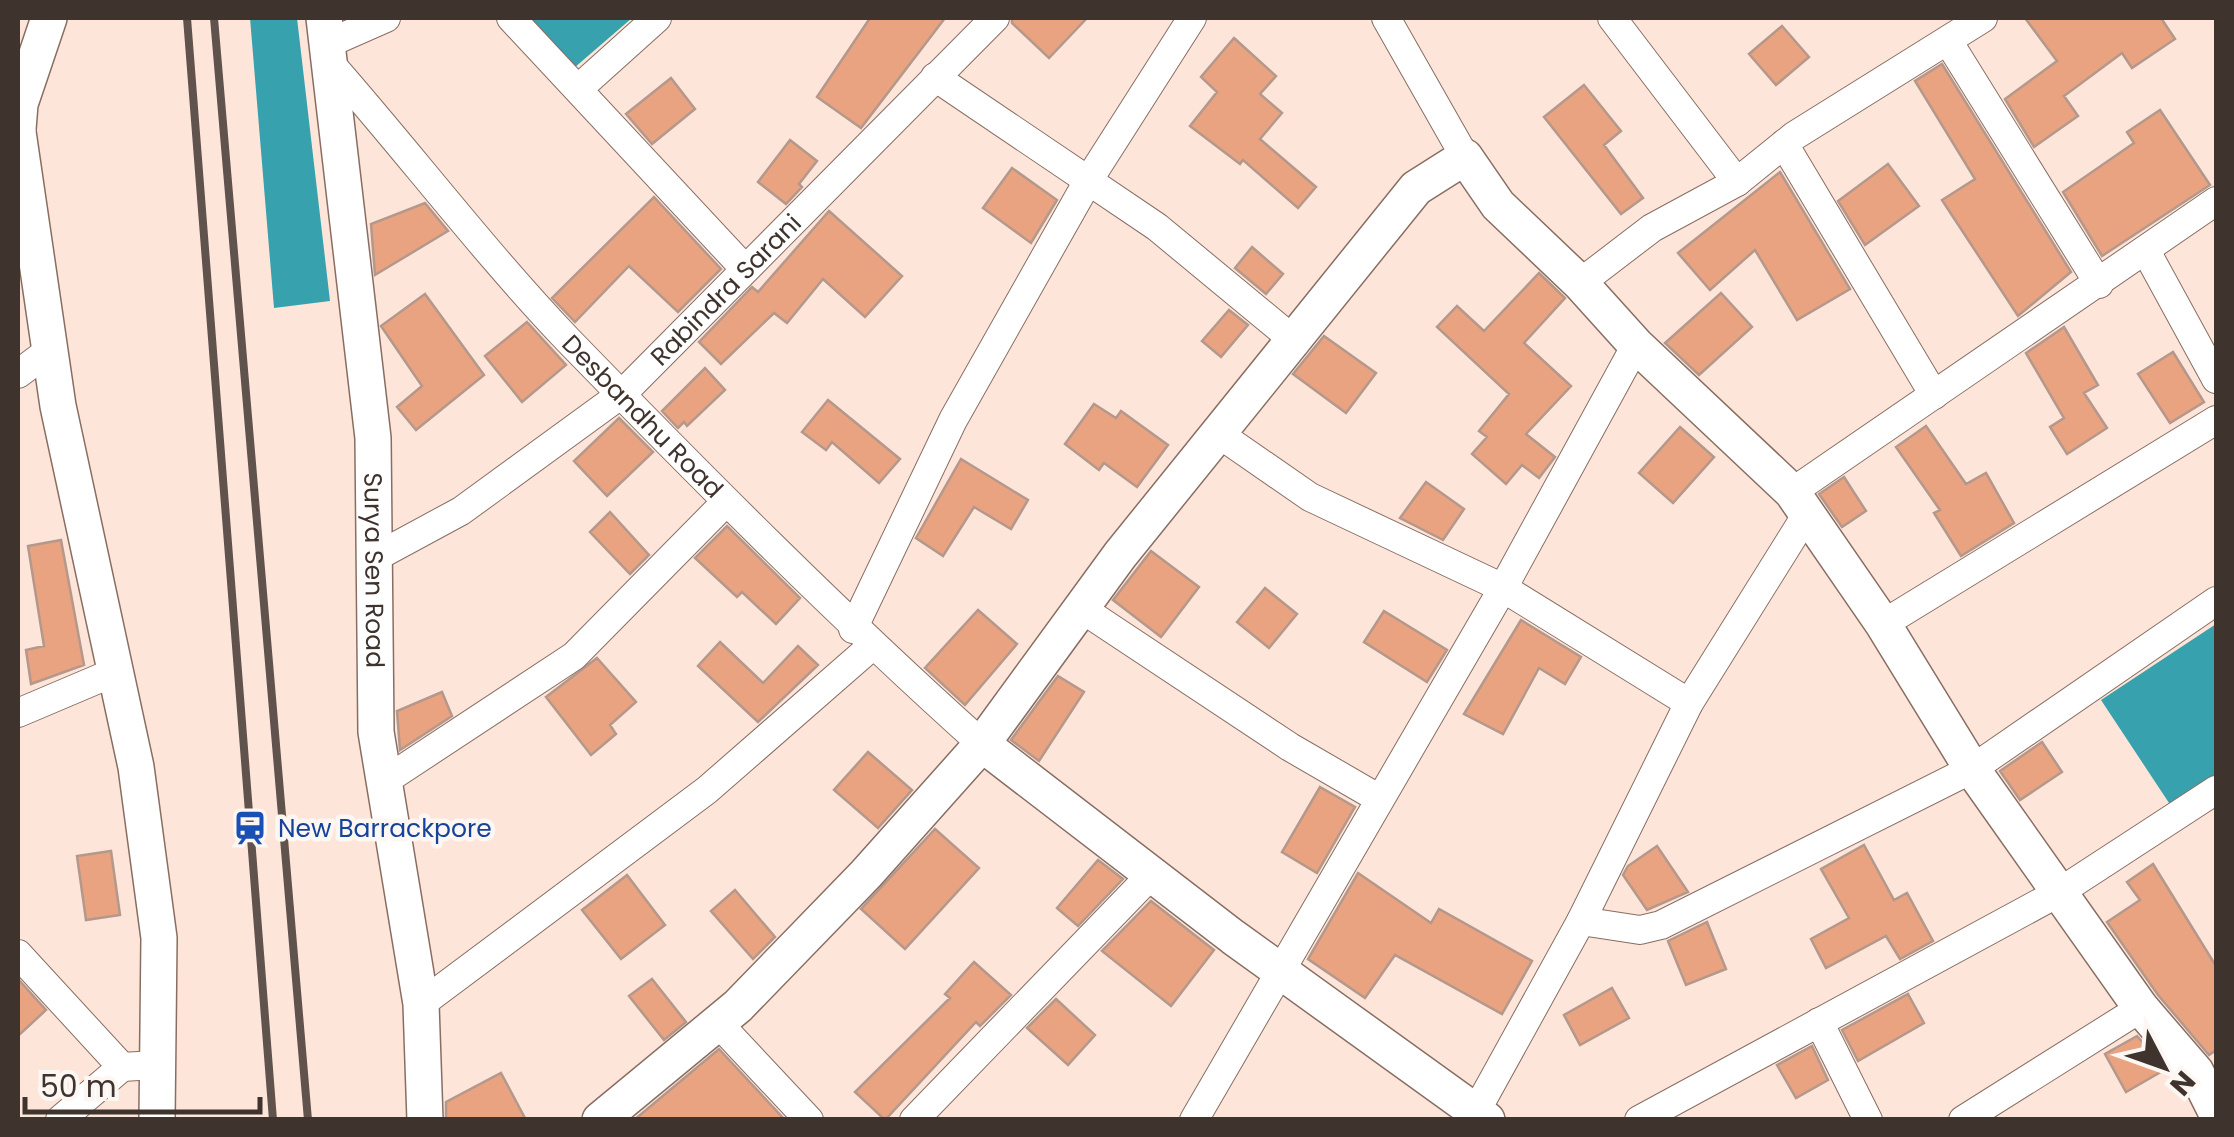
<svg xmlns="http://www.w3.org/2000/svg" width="2234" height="1137" font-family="Poppins,sans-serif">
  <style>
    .water { fill: #37a1ad }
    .building { fill: #e9a381; stroke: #b4988b; stroke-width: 2.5 }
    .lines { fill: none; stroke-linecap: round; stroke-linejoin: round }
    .minor-casing { stroke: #886e62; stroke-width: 30 }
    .tertiary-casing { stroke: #886e62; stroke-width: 38 }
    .minor { stroke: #fff; stroke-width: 28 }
    .tertiary { stroke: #fff; stroke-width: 35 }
    .rail { stroke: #60524c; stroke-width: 8 }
    .labels { text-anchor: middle; stroke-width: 9; stroke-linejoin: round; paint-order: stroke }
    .street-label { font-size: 25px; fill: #3f332e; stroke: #fdf7f4 }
    .transit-label { font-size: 25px; fill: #164399; stroke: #fdf7f4; text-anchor: start }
  </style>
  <rect width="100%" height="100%" fill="#fee5da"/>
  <path class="water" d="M250 18H297L330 301 274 308Z
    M528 18H632L574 68Z
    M2216 624V785L2175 812 2101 700Z"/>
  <path class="building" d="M870 18H945L861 128 817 97Z
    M1012 18H1087L1049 58 1012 23Z
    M2025 18H2161L2175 39 2132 68 2122 53 2064 96 2078 116 2034 147 2005 99 2057 61Z
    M1782 26 1809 57 1776 85 1749 54Z
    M1234 38 1276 76 1260 94 1282 113 1260 139 1316 187 1298 208 1243 160 1240 164 1190 126 1217 92 1201 77Z
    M1942 64 2071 272 2018 316 1942 200 1975 179 1915 81Z
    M671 78 695 109 652 144 626 114Z
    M1584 85 1621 131 1604 145 1643 198 1621 214 1544 117Z
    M2160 110 2210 185 2102 256 2063 192 2134 143 2127 132Z
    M790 140 817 161 799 184 802 187 786 204 758 182Z
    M1888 164 1919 206 1865 245 1838 201Z
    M1012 168 1057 200 1031 243 983 208Z
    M1780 172 1850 289 1797 320 1755 250 1710 290 1678 253Z
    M654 197 721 269 678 312 629 266 575 322 552 298Z
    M425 203 448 231 375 275 371 224Z
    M829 211 902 276 865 317 823 279 787 323 774 313 721 364 699 342 752 287 758 292Z
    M1252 247 1283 274 1266 294 1235 268Z
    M1539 273 1565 298 1524 343 1571 386 1526 434 1555 457 1552 461 1539 478 1522 465 1506 484 1472 454 1487 437 1479 431 1509 394 1437 327 1457 306 1484 331Z
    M1721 293 1752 327 1699 375 1665 343Z
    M425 294 484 375 416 430 397 407 422 386 381 326Z
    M1229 310 1248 325 1221 357 1202 341Z
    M527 322 566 365 522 402 485 356Z
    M2064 327 2098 385 2084 393 2107 428 2067 454 2050 427 2064 418 2026 353Z
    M1324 336 1376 373 1346 413 1293 374Z
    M2173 352 2204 402 2170 423 2138 374Z
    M705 368 725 390 687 426 684 422 678 428 662 411Z
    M828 400 900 459 879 483 832 442 826 450 802 432Z
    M1094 404 1116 418 1121 411 1168 445 1137 487 1104 463 1099 470 1065 444Z
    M619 418 653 452 607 496 574 461Z
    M1926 426 1966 484 1986 473 2014 523 1961 556 1934 513 1940 510 1896 447Z
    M1680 427 1714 457 1673 503 1639 473Z
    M961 459 1028 500 1011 529 974 507 943 556 916 538Z
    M1844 477 1866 511 1842 527 1819 494Z
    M1426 482 1464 509 1443 540 1400 518Z
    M610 512 649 555 630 574 590 532Z
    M727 526 800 598 776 624 742 592 737 597 695 558Z
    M61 540 84 665 31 684 26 650 44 646 28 546Z
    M1151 551 1199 587 1161 637 1113 600Z
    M1265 588 1297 614 1269 648 1237 622Z
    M978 610 1017 644 965 705 925 668Z
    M1384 611 1447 650 1427 682 1364 642Z
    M1521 620 1581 657 1565 684 1539 668 1503 734 1464 714Z
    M720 642 763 683 798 646 818 665 758 722 698 666Z
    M597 658 636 702 610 725 616 734 591 755 546 697Z
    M1058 676 1084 692 1039 761 1011 740Z
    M442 692 452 716 400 750 397 711Z
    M2042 742 2062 772 2020 800 2000 771Z
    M868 752 912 790 878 828 834 790Z
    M1320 787 1355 807 1317 873 1282 852Z
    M935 829 979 868 905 949 861 909Z
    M1864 845 1894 900 1907 893 1933 941 1900 959 1886 936 1826 968 1811 939 1849 918 1821 869Z
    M1657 846 1688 892 1647 910 1623 875 1628 866Z
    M111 851 120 915 86 920 77 856Z
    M1098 860 1123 879 1078 926 1057 908Z
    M2153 864 2216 966V1050L2209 1055 2158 995 2107 922 2140 900 2127 882Z
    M1358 873 1431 923 1439 909 1532 961 1502 1014 1395 955 1365 998 1308 959Z
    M627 875 665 925 621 959 582 910Z
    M735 890 775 937 753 959 711 911Z
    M1151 901 1214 950 1171 1006 1102 951Z
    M1707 922 1726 969 1686 985 1668 941Z
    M974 962 1011 995 980 1026 976 1022 885 1120 855 1092 950 998 945 994Z
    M18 979 46 1010 18 1036Z
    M652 979 686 1022 664 1040 629 996Z
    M1612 988 1629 1018 1580 1045 1564 1015Z
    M1908 994 1924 1023 1858 1061 1842 1030Z
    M1056 999 1095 1035 1068 1065 1027 1028Z
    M2137 1036 2166 1069 2126 1092 2105 1054Z
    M1812 1046 1828 1080 1796 1098 1777 1065Z
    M719 1049 785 1120H634Z
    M501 1073 526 1120H446V1102Z"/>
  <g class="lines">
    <g class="minor-casing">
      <g id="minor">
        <path d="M511 18 745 269"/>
        <path d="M1386 18 1465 157"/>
        <path d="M1612 18 1737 182"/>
        <path d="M1948 41 2099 284"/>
        <path d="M327 44 386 18"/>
        <path id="s1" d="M330 63C410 154 484 252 568 340 703 479 838 615 982 744"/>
        <path d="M935 77 1157 227 1296 342"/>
        <path d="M578 89 657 18"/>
        <path d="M1784 144 1934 395"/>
        <path d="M2146 251 2216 379"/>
        <path d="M1580 283 1652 228 1737 182 1794 136 1983 18"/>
        <path d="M18 374 50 350"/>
        <path d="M1219 434 1310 497 1503 588 1689 703"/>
        <path d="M1792 492 2216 201"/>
        <path id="s2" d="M374 558 461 511 623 393 995 18"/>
        <path d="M1082 609 1290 747 1378 798"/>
        <path d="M1883 624 2216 420"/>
        <path d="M853 629 953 420 1088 181 1192 18"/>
        <path d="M18 713 117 671"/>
        <path d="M383 782 574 656 724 504"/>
        <path d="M1581 921 1640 930 1661 925 1972 769 2216 601"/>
        <path d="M18 954 122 1067 155 1065"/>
        <path d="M421 1004 707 790 872 646"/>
        <path d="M1819 1022 1868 1120"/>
        <path d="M718 1023 809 1120"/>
        <path d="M1475 1113 1581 921 1689 703 1807 514"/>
        <path d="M60 1120 122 1067"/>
        <path d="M914 1120 1152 874"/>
        <path d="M1194 1120 1503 588 1636 345"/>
        <path d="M1639 1120 2058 893 2216 790"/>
        <path d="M1963 1120 2141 1008"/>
      </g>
    </g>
    <g class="tertiary-casing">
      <g id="tertiary">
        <path id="s3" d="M324 18 373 438 376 732 421 1004 425 1120"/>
        <path d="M18 129 20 104 49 18"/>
        <path d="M18 132 58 406 136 767 159 938 157 1120"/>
        <path d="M982 744 1233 937 1487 1120"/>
        <path d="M600 1120 738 1006 866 874 982 744 1120 555 1416 188 1465 157 1498 205 1580 283 1636 345 1792 492 1883 624 1972 769 2141 1008 2196 1072 2216 1112"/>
      </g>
    </g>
    <use href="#minor" class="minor"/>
    <use href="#tertiary" class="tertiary"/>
    <path class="rail" d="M187 18 273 1120
      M214 18 308 1120"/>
  </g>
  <defs>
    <g id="station-bare" transform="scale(2.7)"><path d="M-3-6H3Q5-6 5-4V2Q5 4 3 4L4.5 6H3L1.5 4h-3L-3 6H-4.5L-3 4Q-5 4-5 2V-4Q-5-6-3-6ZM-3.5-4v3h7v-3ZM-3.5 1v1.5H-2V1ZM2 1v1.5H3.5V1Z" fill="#1a4fb4" stroke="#fdf7f4" stroke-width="2.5" paint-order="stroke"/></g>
  </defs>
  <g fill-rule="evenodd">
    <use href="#station-bare" x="250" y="828"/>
  </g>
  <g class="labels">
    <g class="street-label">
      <text dy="9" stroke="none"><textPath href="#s2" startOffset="445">Rabindra Sarani</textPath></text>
      <text dy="9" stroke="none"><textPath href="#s1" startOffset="472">Desbandhu Road</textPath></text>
      <text dy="9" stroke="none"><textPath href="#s3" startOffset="555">Surya Sen Road</textPath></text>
    </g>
    <g class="transit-label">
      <text x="278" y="837">New Barrackpore</text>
    </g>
  </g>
  <rect width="2234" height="1137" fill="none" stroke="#3f332e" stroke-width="40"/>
  <g transform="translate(2164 1067) rotate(131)" stroke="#fdf7f4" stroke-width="8" paint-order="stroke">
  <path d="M0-8L18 38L0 25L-18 38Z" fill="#3f332e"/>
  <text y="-15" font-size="28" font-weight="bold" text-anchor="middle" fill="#3f332e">N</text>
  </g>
  <path d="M25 1097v15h235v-15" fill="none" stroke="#3f332e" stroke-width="5"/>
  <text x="40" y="1097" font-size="30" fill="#3f332e" stroke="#fdf7f4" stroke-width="8" paint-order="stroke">50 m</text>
</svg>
